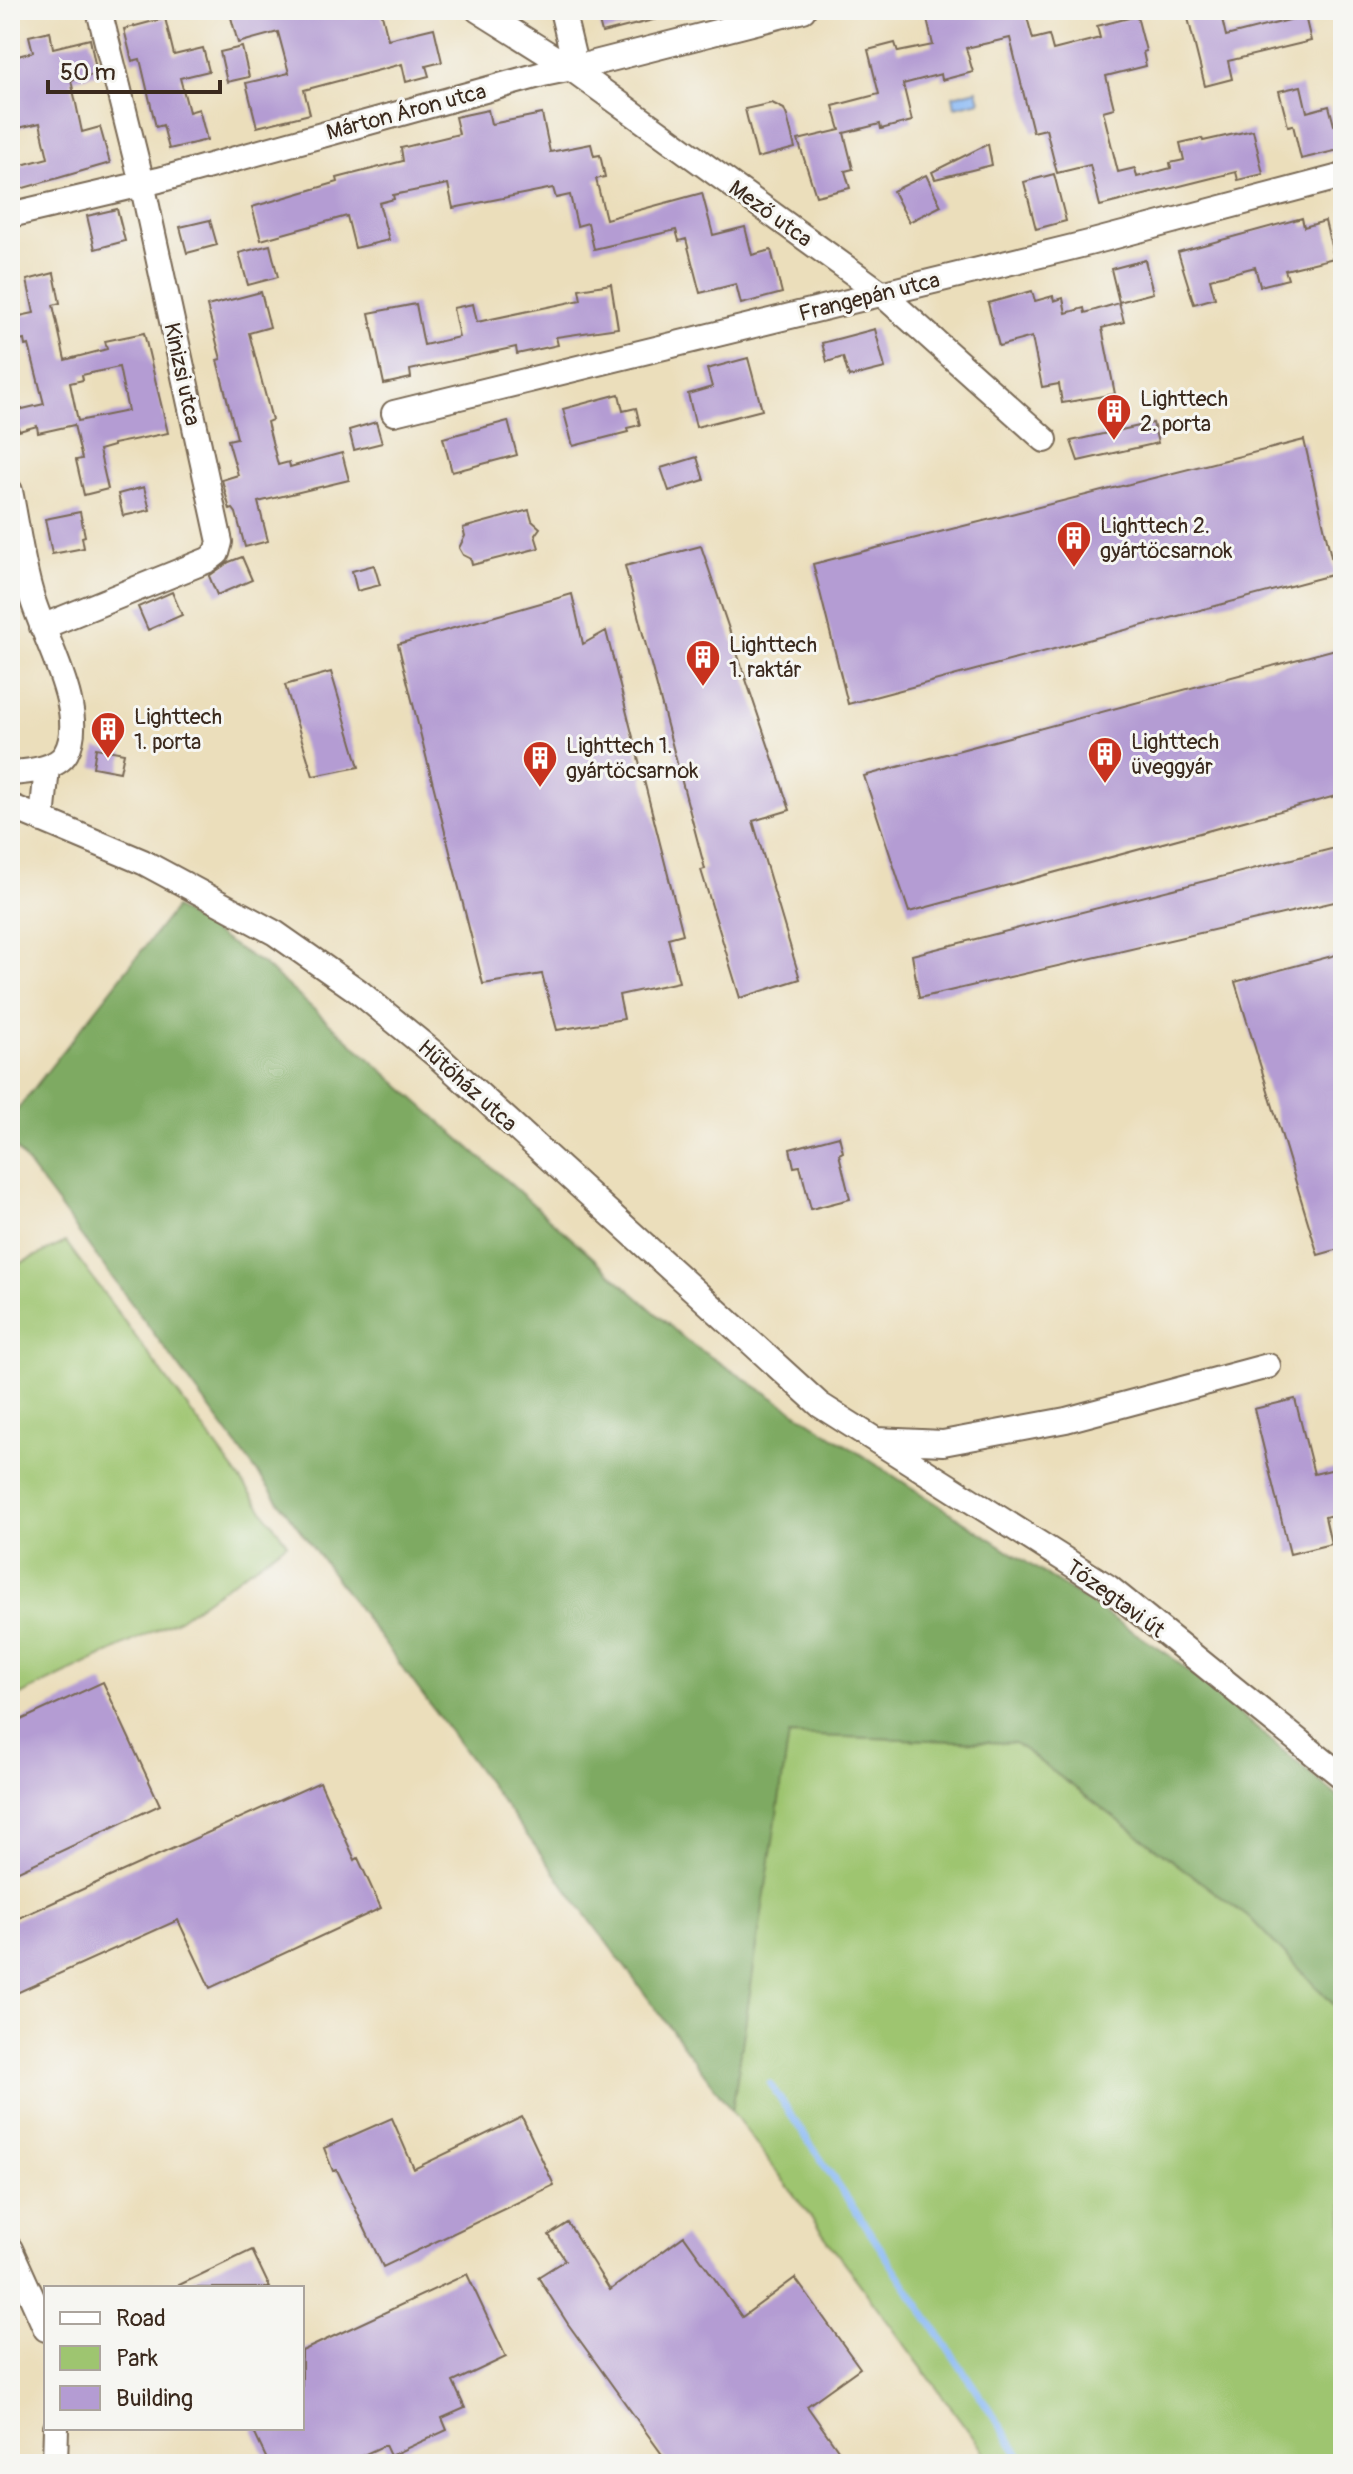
<svg xmlns="http://www.w3.org/2000/svg" width="1353" height="2474" font-family="Pangolin,sans-serif">
  <style>
    .green { fill: #9ec570; stroke: #6c7847; stroke-width: 2 }
    .forest { fill: #7eaa62; stroke: #5c6a40; stroke-width: 2 }
    .water { fill: #8ab9f5; stroke: #62728a; stroke-width: 2 }
    .lines { fill: none; stroke-linecap: round; stroke-linejoin: round }
    .stream { stroke: #8ab9f5; stroke-width: 7 }
    .building { fill: #b49cd3; fill-rule: evenodd }
    .minor-casing { stroke: #796955; stroke-width: 28 }
    .minor { stroke: #fff; stroke-width: 24 }
    .labels { text-anchor: middle; stroke-width: 6; stroke-linejoin: round; paint-order: stroke }
    .street-label { font-size: 22px; fill: #3b2a1e; stroke: #f6f6f2 }
    .poi-label { font-size: 22px; fill: #3b2a1e; stroke: #f6f6f2; text-anchor: start }
  </style>
  <rect width="100%" height="100%" fill="#f6f6f2"/>
  <filter id="ink" filterUnits="userSpaceOnUse"><feTurbulence type="fractalNoise" baseFrequency=".0125" numOctaves="2"/><feDisplacementMap in="SourceGraphic" scale="16" xChannelSelector="R" yChannelSelector="G"/><feConvolveMatrix kernelMatrix="1 2 1 2 8 2 1 2 1" color-interpolation-filters="sRGB"/></filter>
  <filter id="wash" filterUnits="userSpaceOnUse"><feTurbulence type="fractalNoise" baseFrequency=".006" numOctaves="4" result="noise"/><feDisplacementMap in="SourceGraphic" scale="32" xChannelSelector="R" yChannelSelector="G"/><feGaussianBlur stdDeviation="1.8" result="paint"/><feColorMatrix in="noise" values="0 0 0 0 0 0 0 0 0 0 0 0 0 0 0 0 0 1.4 0 .05"/><feComposite in="paint" operator="in"/></filter>
  <g filter="url(#wash)">
    <rect width="100%" height="100%" fill="#ebdebb"/>
    <path class="green" d="M66 1242 287 1543 179 1619 10 1700V1268Z
      M788 1735 1015 1743 1252 1920 1343 2014V2464H993L732 2111Z"/>
    <path class="forest" d="M175 908 264 965 688 1342 1169 1655 1343 1801V2014L1252 1920 1015 1743 789 1735 732 2111 10 1140V1119Z"/>
    <path class="water" d="M977 90 980 101 955 107 953 96Z"/>
    <g class="lines">
      <path class="stream" d="M770 2084 1026 2464"/>
    </g>
    <g id="blocks">
      <path class="building" d="M229 10H381L388 39 434 28 442 62 426 66 429 76 406 82 402 64 304 90 310 114 257 127 246 83 289 73 278 32 238 43Z
        M596 10H664L665 17 602 33Z
        M945 10H1025L1033 39 1049 35 1053 50 1100 38 1097 26 1137 16 1146 51 1143 52 1146 66 1106 76 1114 108 1103 111 1118 172 1135 168 1137 177 1171 168 1170 163 1184 160 1180 143 1202 138 1203 141 1253 130 1263 174 1238 180 1236 172 1100 206 1090 165 1057 173 1046 129 1033 132 1010 38 966 48 973 72 942 80 941 74 903 84 912 121 881 129 880 124 844 133 853 169 845 171 850 188 816 196 798 140 840 130 833 106 879 94 868 50 895 43 898 52 933 45 926 15Z
        M1186 10H1220L1226 36 1305 16 1311 41 1228 61 1232 79 1205 86Z
        M165 18 174 55 203 48 209 71 180 78 189 112 199 109 207 140 169 149 163 125 156 127 140 59 132 61 124 29Z
        M50 31 53 48 90 39 97 74 71 80 82 132 100 127 110 163 10 192V168L48 158 40 123 10 130V58L33 52 29 36Z
        M242 47 249 77 227 82 220 52Z
        M1301 86 1307 112 1329 106 1334 125 1343 122V149L1301 159 1293 125 1288 126 1279 91Z
        M772 103 784 109 787 116 795 148 757 158 745 109Z
        M488 110 491 124 542 114 550 152 591 144 594 156 600 155 605 177 596 179 606 219 702 193 713 235 745 227 752 255 771 250 782 293 741 304 736 284 700 293 686 239 679 241 676 230 594 249 588 223 577 226 570 195 556 198 553 188 453 208 448 184 393 195 394 199 379 203 389 240 355 248 347 216 261 240 252 207 338 182 337 178 403 161 401 148 459 134 455 117Z
        M988 144 992 165 935 179 932 172Z
        M1054 174 1066 221 1036 229 1024 182Z
        M926 175 941 206 909 222 893 191Z
        M117 209 125 241 95 249 87 216Z
        M1302 218 1304 227 1325 221 1334 258 1285 270 1288 279 1260 286 1255 267 1210 279 1215 298 1194 304 1178 252Z
        M210 220 217 245 187 253 180 227Z
        M270 245 278 277 248 285 239 253Z
        M1145 260 1153 293 1119 302 1111 269Z
        M54 273 60 303 53 305 65 360 107 349 105 341 144 333 168 433 113 444V446L99 450 108 489 84 495 76 460 82 459 74 425 38 433 37 426 19 431 14 411 44 404 29 345 25 346 24 340 14 342 10 318 34 313 27 280ZM119 367 128 411 78 421 70 383 83 380 82 375Z
        M611 284 618 328 556 337 558 345 517 354 516 347 410 370 411 378 384 384 369 313 416 304 424 345 459 337 453 308 473 304 477 322 581 300 579 289Z
        M1032 291 1035 301 1053 296 1054 301 1063 298 1066 313 1084 308 1085 313 1119 303 1124 322 1102 328 1115 394 1062 403 1059 384 1042 387 1032 337 999 346 988 303Z
        M261 292 270 327 249 333 272 420 267 422 278 465 289 462 290 467 342 453 349 480 258 502 268 541 245 547 236 513 233 509 230 510 222 480 238 475 228 440 237 438 217 360 221 359 207 306Z
        M875 329 885 368 849 377 843 357 827 362 822 343Z
        M748 358 762 410 696 427 688 394 712 387 707 369Z
        M619 394 623 411 636 408 640 425 627 428 628 432 573 446 563 409Z
        M508 421 517 455 452 472 443 438Z
        M376 422 382 443 354 450 349 430Z
        M1153 423 1158 443 1078 461 1071 441Z
        M1304 440 1335 574 848 704 813 564Z
        M697 457 704 480 669 491 661 468Z
        M144 487 150 510 123 516 118 494Z
        M529 510 532 521 540 528 535 535 539 548 472 565 471 559 463 555 459 548 465 536 463 528Z
        M80 512 85 536 82 537 84 548 52 554 45 519Z
        M701 546 790 810 753 821 800 979 740 998 701 870 705 869 625 566Z
        M242 557 252 580 217 595 209 576 229 562Z
        M374 565 380 585 357 591 352 571Z
        M172 592 182 615 148 630 138 607Z
        M572 594 583 644 606 631 683 934 668 938 679 982 619 995 624 1019 557 1030 542 974 483 984 398 644Z
        M1343 647V794L909 912 864 776Z
        M331 672 359 767 313 776 285 685Z
        M96 748 124 753 120 772 93 767Z
        M1343 846V900L919 998 912 955Z
        M1343 953V1248L1318 1255 1235 982Z
        M839 1136 843 1152 839 1154 850 1199 811 1209 800 1166 794 1167 790 1149Z
        M1295 1399 1314 1474 1343 1467V1512L1325 1517 1331 1544 1290 1554 1254 1409Z
        M103 1682 160 1805 10 1875V1725Z
        M320 1782 355 1860 358 1858 381 1908 210 1988 178 1920 10 1996V1922Z
        M522 2117 554 2185 383 2267 337 2170 333 2171 324 2148 392 2118 414 2169Z
        M568 2223 610 2290 684 2236 742 2317 795 2278 860 2368 807 2406 848 2464H669L568 2324 538 2277 565 2260 549 2235Z
        M252 2250 270 2288H173Z
        M467 2274 506 2357 453 2382 465 2408 442 2418 447 2430 390 2456 385 2445 344 2464H269L252 2428H302V2351Z"/>
    </g>
  </g>
  <g filter="url(#ink)">
    <use href="#blocks" fill-opacity="0" stroke="#796955" stroke-width="2"/>
    <g class="lines">
      <g class="minor-casing">
        <path id="minor" d="M478 10 572 69 881 293 1045 440
          M562 10 574 60 572 69
          M10 215 159 180 543 74 587 65 803 10
          M394 413 1089 243 1343 176
          M10 491C17 525 21 560 31 594 42 636 89 712 66 753 57 769 27 772 10 773
          M42 627 208 560 217 553 220 542 142 183 99 10
          M10 806 143 862 275 933 358 991 436 1055 820 1405 1108 1587 1343 1777
          M42 820 47 767
          M876 1440 943 1443 1066 1420 1268 1366
          M10 2249 46 2329
          M55 2464 56 2428"/>
      </g>
      <use href="#minor" class="minor"/>
    </g>
  </g>
  <defs>
    <g id="building-pin" transform="scale(1.8)"><path d="M0 17L-7.5 6A9.5 9.5 0 1 1 7.5 6Z" fill="#c8321e" stroke="#f6f6f2"/><path d="M-4-6H4V6H1V3H-1V6H-4ZM-2.5-4.3h1.7v1.8h-1.7ZM.8-4.3h1.7v1.8H.8ZM-2.5-1h1.7V.8h-1.7ZM.8-1h1.7V.8H.8Z" fill="#fff"/></g>
  </defs>
  <g fill-rule="evenodd">
    <use href="#building-pin" x="1114" y="411"/>
    <use href="#building-pin" x="1074" y="538"/>
    <use href="#building-pin" x="703" y="657"/>
    <use href="#building-pin" x="108" y="729"/>
    <use href="#building-pin" x="1105" y="754"/>
    <use href="#building-pin" x="540" y="758"/>
  </g>
  <g class="labels">
    <g class="street-label">
      <text transform="translate(406 111) rotate(-15)" y="8">Márton Áron utca</text>
      <text transform="translate(771 213) rotate(36)" y="8">Mező utca</text>
      <text transform="translate(869 296) rotate(-14)" y="8">Frangepán utca</text>
      <text transform="translate(183 374) rotate(78)" y="8">Kinizsi utca</text>
      <text transform="translate(468 1085) rotate(42)" y="8">Hűtőház utca</text>
      <text transform="translate(1116 1598) rotate(36)" y="8">Tőzegtavi út</text>
    </g>
    <g class="poi-label">
      <text x="1140" y="406">Lighttech<tspan x="1140" dy="25">2. porta</tspan></text>
      <text x="1100" y="533">Lighttech 2.<tspan x="1100" dy="25">gyártöcsarnok</tspan></text>
      <text x="729" y="652">Lighttech<tspan x="729" dy="25">1. raktár</tspan></text>
      <text x="134" y="724">Lighttech<tspan x="134" dy="25">1. porta</tspan></text>
      <text x="1131" y="749">Lighttech<tspan x="1131" dy="25">üveggyár</tspan></text>
      <text x="566" y="753">Lighttech 1.<tspan x="566" dy="25">gyártöcsarnok</tspan></text>
    </g>
  </g>
  <rect width="1353" height="2474" fill="none" stroke="#f6f6f2" stroke-width="40"/>
  <rect x="44" y="2286" width="260" height="144" fill="#f6f6f2" stroke="#aba49d" stroke-width="2"/>
  <rect x="60" y="2312" width="40" height="12" fill="#ffffff" stroke="#aba49d" stroke-width="2"/>
  <text x="116" y="2326" font-size="24" fill="#3b2a1e">Road</text>
  <rect x="60" y="2346" width="40" height="24" fill="#9ec570" stroke="#aba49d" stroke-width="2"/>
  <text x="116" y="2366" font-size="24" fill="#3b2a1e">Park</text>
  <rect x="60" y="2386" width="40" height="24" fill="#b49cd3" stroke="#aba49d" stroke-width="2"/>
  <text x="116" y="2406" font-size="24" fill="#3b2a1e">Building</text>
  <path d="M48 80v12h172v-12" fill="none" stroke="#3b2a1e" stroke-width="4"/>
  <text x="60" y="80" font-size="24" fill="#3b2a1e" stroke="#f6f6f2" stroke-width="6" paint-order="stroke">50 m</text>
</svg>
